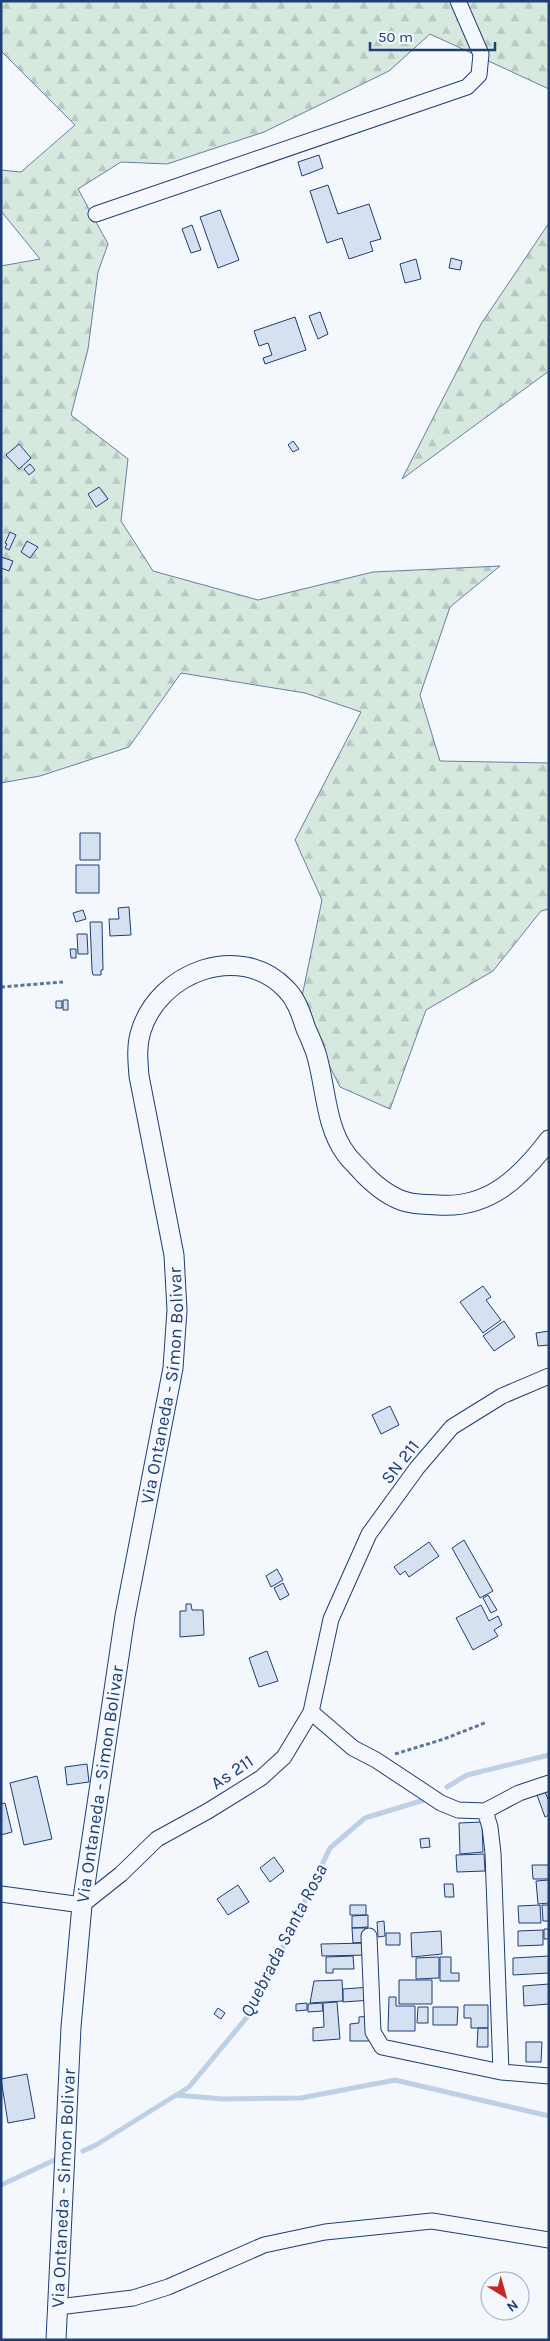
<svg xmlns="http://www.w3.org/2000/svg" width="550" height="2341" font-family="Karla,sans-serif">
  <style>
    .forest { fill: url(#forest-firs); stroke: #687fa3 }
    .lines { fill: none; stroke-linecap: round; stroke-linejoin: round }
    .stream { stroke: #bed0e5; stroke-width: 5 }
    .building { fill: #d5e0f0; stroke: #1d3f73 }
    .minor-casing { stroke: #1d3f73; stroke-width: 17 }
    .tertiary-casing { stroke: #1d3f73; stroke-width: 21 }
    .path { stroke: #5e769c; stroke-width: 3; stroke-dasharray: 4 2.5; stroke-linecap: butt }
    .minor { stroke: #f4f7fb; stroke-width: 15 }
    .tertiary { stroke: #f4f7fb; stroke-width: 19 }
    .labels { text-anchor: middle; stroke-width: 4; stroke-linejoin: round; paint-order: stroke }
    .street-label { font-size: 18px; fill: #1d3f73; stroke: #f4f7fb }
    .water-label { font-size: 19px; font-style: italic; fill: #1d3f73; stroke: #f4f7fb }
  </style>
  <defs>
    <pattern id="forest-firs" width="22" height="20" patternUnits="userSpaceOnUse" patternTransform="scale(1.25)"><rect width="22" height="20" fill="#d7e8df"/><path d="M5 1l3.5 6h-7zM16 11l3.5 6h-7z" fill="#b8c8c3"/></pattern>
  </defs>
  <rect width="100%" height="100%" fill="#f4f7fb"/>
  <path class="forest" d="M1 1H549V89L430 34 389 71 264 132 167 164 121 162 78 189 108 244 98 272 88 349 71 415 128 459 121 521 153 571 258 600 373 572 500 566 450 607 420 695 440 761 549 763V909L541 911 493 971 426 1010 390 1109 340 1087 300 1006 322 900 295 840 361 712 305 693 181 673 129 747 40 776 1 783V266L40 259 1 211V170L21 172 75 125 1 51Z
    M549 223V371L402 479 481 324Z"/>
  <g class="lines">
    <path class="stream" d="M447 1787 467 1775 549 1755
      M176 2095 223 2099 301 2098 395 2080 549 2116
      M83 2151 96 2145 189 2087 253 2010 330 1848 365 1818 424 1800
      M1 2185 61 2157"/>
  </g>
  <path class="building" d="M319 155 323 168 302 176 298 162Z
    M328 185 338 214 369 204 381 239 370 242 373 251 349 259 342 238 327 243 310 191Z
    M220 210 239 260 218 268 200 217Z
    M192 225 201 250 191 253 182 229Z
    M451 258 462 261 460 270 449 268Z
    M416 259 421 279 405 283 400 264Z
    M320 312 328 334 318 339 309 316Z
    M295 317 306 350 265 364 263 358 272 355 268 343 259 346 254 331Z
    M293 441 299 449 293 452 288 445Z
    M19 444 31 458 19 469 6 455Z
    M30 464 35 470 29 475 24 469Z
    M99 487 108 499 96 507 88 494Z
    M10 532 16 535 9 550 5 548 7 544 5 543Z
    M27 541 38 547 30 558 21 552Z
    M1 557 13 561 9 571 1 568Z
    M80 833H100V860H80Z
    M76 865H99V893H76Z
    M129 907 131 935 110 936 109 919H119L118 908Z
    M83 910 86 919 76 922 73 913Z
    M90 922H102L103 970H101V975H93L92 970Z
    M77 934H87L88 954H78Z
    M70 949H76V958H71Z
    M63 1000H68V1010H63Z
    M56 1001H62V1008H56Z
    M483 1286 491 1297 486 1300 501 1320 483 1333 460 1302Z
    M504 1321 515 1337 494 1351 483 1336Z
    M549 1331V1345L538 1346 536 1333Z
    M390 1406 399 1425 381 1434 372 1415Z
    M464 1540 493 1591 480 1598 452 1548Z
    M429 1542 439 1556 409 1577 405 1571 400 1575 394 1567Z
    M277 1569 283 1580 271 1587 266 1576Z
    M283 1583 289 1595 280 1600 274 1588Z
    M488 1595 497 1610 491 1613 483 1598Z
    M186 1604H191L192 1610H203L204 1635 180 1637V1611H186Z
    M481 1605 489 1621 498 1616 502 1625 494 1630 498 1636 473 1650 456 1618Z
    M267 1651 278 1681 259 1687 249 1658Z
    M87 1764 89 1782 67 1785 65 1767Z
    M37 1776 52 1839 24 1845 10 1783Z
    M545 1792 549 1801V1815L545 1817 537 1795Z
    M5 1803 12 1832 1 1835V1804Z
    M482 1822 483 1852 460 1854 459 1823Z
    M429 1838 430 1847 421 1848 420 1839Z
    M484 1854 485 1871 457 1872 456 1855Z
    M274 1857 284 1871 270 1882 260 1868Z
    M532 1865H549V1879H533Z
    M549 1880V1903L538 1904 536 1881Z
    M444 1884H453L454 1897H445Z
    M238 1885 249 1902 228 1915 217 1899Z
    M350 1905H366V1915H350Z
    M540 1905 541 1923H519L518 1906Z
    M542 1905H549V1921H543Z
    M368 1915V1927L352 1928V1916Z
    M384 1921 385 1936 378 1937 377 1922Z
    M352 1928H368V1942L353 1943Z
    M544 1929H549V1939H544Z
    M543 1930V1945L518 1946V1931Z
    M441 1931 442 1954 412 1957 411 1933Z
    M386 1933H400V1945H386Z
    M368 1943V1955L322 1956 321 1944Z
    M353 1956 354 1969H333V1973H326V1957Z
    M549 1956V1973L513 1975V1958Z
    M439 1957V1978L416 1979V1958Z
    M440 1957H451V1973H459V1981H440Z
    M342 1980 343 2001 310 2003 314 1981Z
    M399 1980H432V2004H399Z
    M549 1984V2004L524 2006 523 1986Z
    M371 1987 372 2000 343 2002V1989Z
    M389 1997H396V2006H415V2031H388Z
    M337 2002 340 2039 313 2041V2028L324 2027 323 2003Z
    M307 2003V2010L296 2011V2004Z
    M322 2003 323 2011 308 2012V2004Z
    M464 2005H488V2028H471V2018H464Z
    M418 2007H428V2023H417Z
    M433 2007H458L457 2025H433Z
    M218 2008 225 2013 221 2019 214 2014Z
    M371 2016V2041H350V2024L359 2023V2017Z
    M478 2028H488V2047H477Z
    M526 2042H542L541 2062H526Z
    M27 2074 35 2118 8 2123 1 2079Z"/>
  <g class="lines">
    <g class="minor-casing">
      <path id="minor" d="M96 214 467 87 479 75 481 54 458 1
        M311 1712 353 1748 376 1760 441 1803 458 1810 485 1811 490 1827 493 1853 501 2072
        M485 1811 519 1793 549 1783
        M1 1894 82 1905 121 1874 157 1839 208 1811 261 1778 284 1757 311 1712 331 1619 369 1534 417 1468 452 1427 502 1396 549 1376
        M369 1936 373 2032 382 2047 501 2072 549 2076
        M58 2307 133 2298 168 2287 264 2245 325 2232 432 2221 549 2240"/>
    </g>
    <g class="tertiary-casing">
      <g id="tertiary">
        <path id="s1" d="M56 2340 71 2027 82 1905 125 1616 173 1368 177 1310 174 1255 139 1076C138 1062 136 1046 141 1031 159 972 240 941 286 989 297 1000 301 1014 306 1029 310 1037 313 1045 316 1053 326 1086 325 1126 346 1154 351 1161 358 1167 364 1174 376 1186 390 1198 407 1202 417 1205 428 1204 438 1205 489 1209 521 1177 549 1140"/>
      </g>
    </g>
    <path class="path" d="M1 987 63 982
      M395 1754 444 1739 487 1722"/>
    <use href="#minor" class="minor"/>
    <use href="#tertiary" class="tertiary"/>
  </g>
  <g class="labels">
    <g class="street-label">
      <text dy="6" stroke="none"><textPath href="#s1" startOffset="962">Via Ontaneda - Simon Bolivar</textPath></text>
      <text transform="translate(400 1462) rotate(-52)" y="6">SN 211</text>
      <text transform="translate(232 1772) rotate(-34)" y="6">As 211</text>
      <text dy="6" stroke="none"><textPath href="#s1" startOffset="558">Via Ontaneda - Simon Bolivar</textPath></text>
      <text dy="6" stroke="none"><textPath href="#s1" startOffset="152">Via Ontaneda - Simon Bolivar</textPath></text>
    </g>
    <g class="water-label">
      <text transform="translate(283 1940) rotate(-63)" y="7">Quebrada Santa Rosa</text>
    </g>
  </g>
  <rect width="550" height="2341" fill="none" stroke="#1d3f73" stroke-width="5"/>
  <g transform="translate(505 2296) rotate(143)"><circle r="24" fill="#f4f7fb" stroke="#9eadc5"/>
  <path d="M0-4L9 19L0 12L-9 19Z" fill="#c62828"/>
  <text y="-8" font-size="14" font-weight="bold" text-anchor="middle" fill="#1d3f73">N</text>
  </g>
  <path d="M370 42v8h125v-8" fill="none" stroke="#1d3f73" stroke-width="2.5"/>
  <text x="378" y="42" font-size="15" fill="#1d3f73" stroke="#f4f7fb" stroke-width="4" paint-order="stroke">50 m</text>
</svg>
